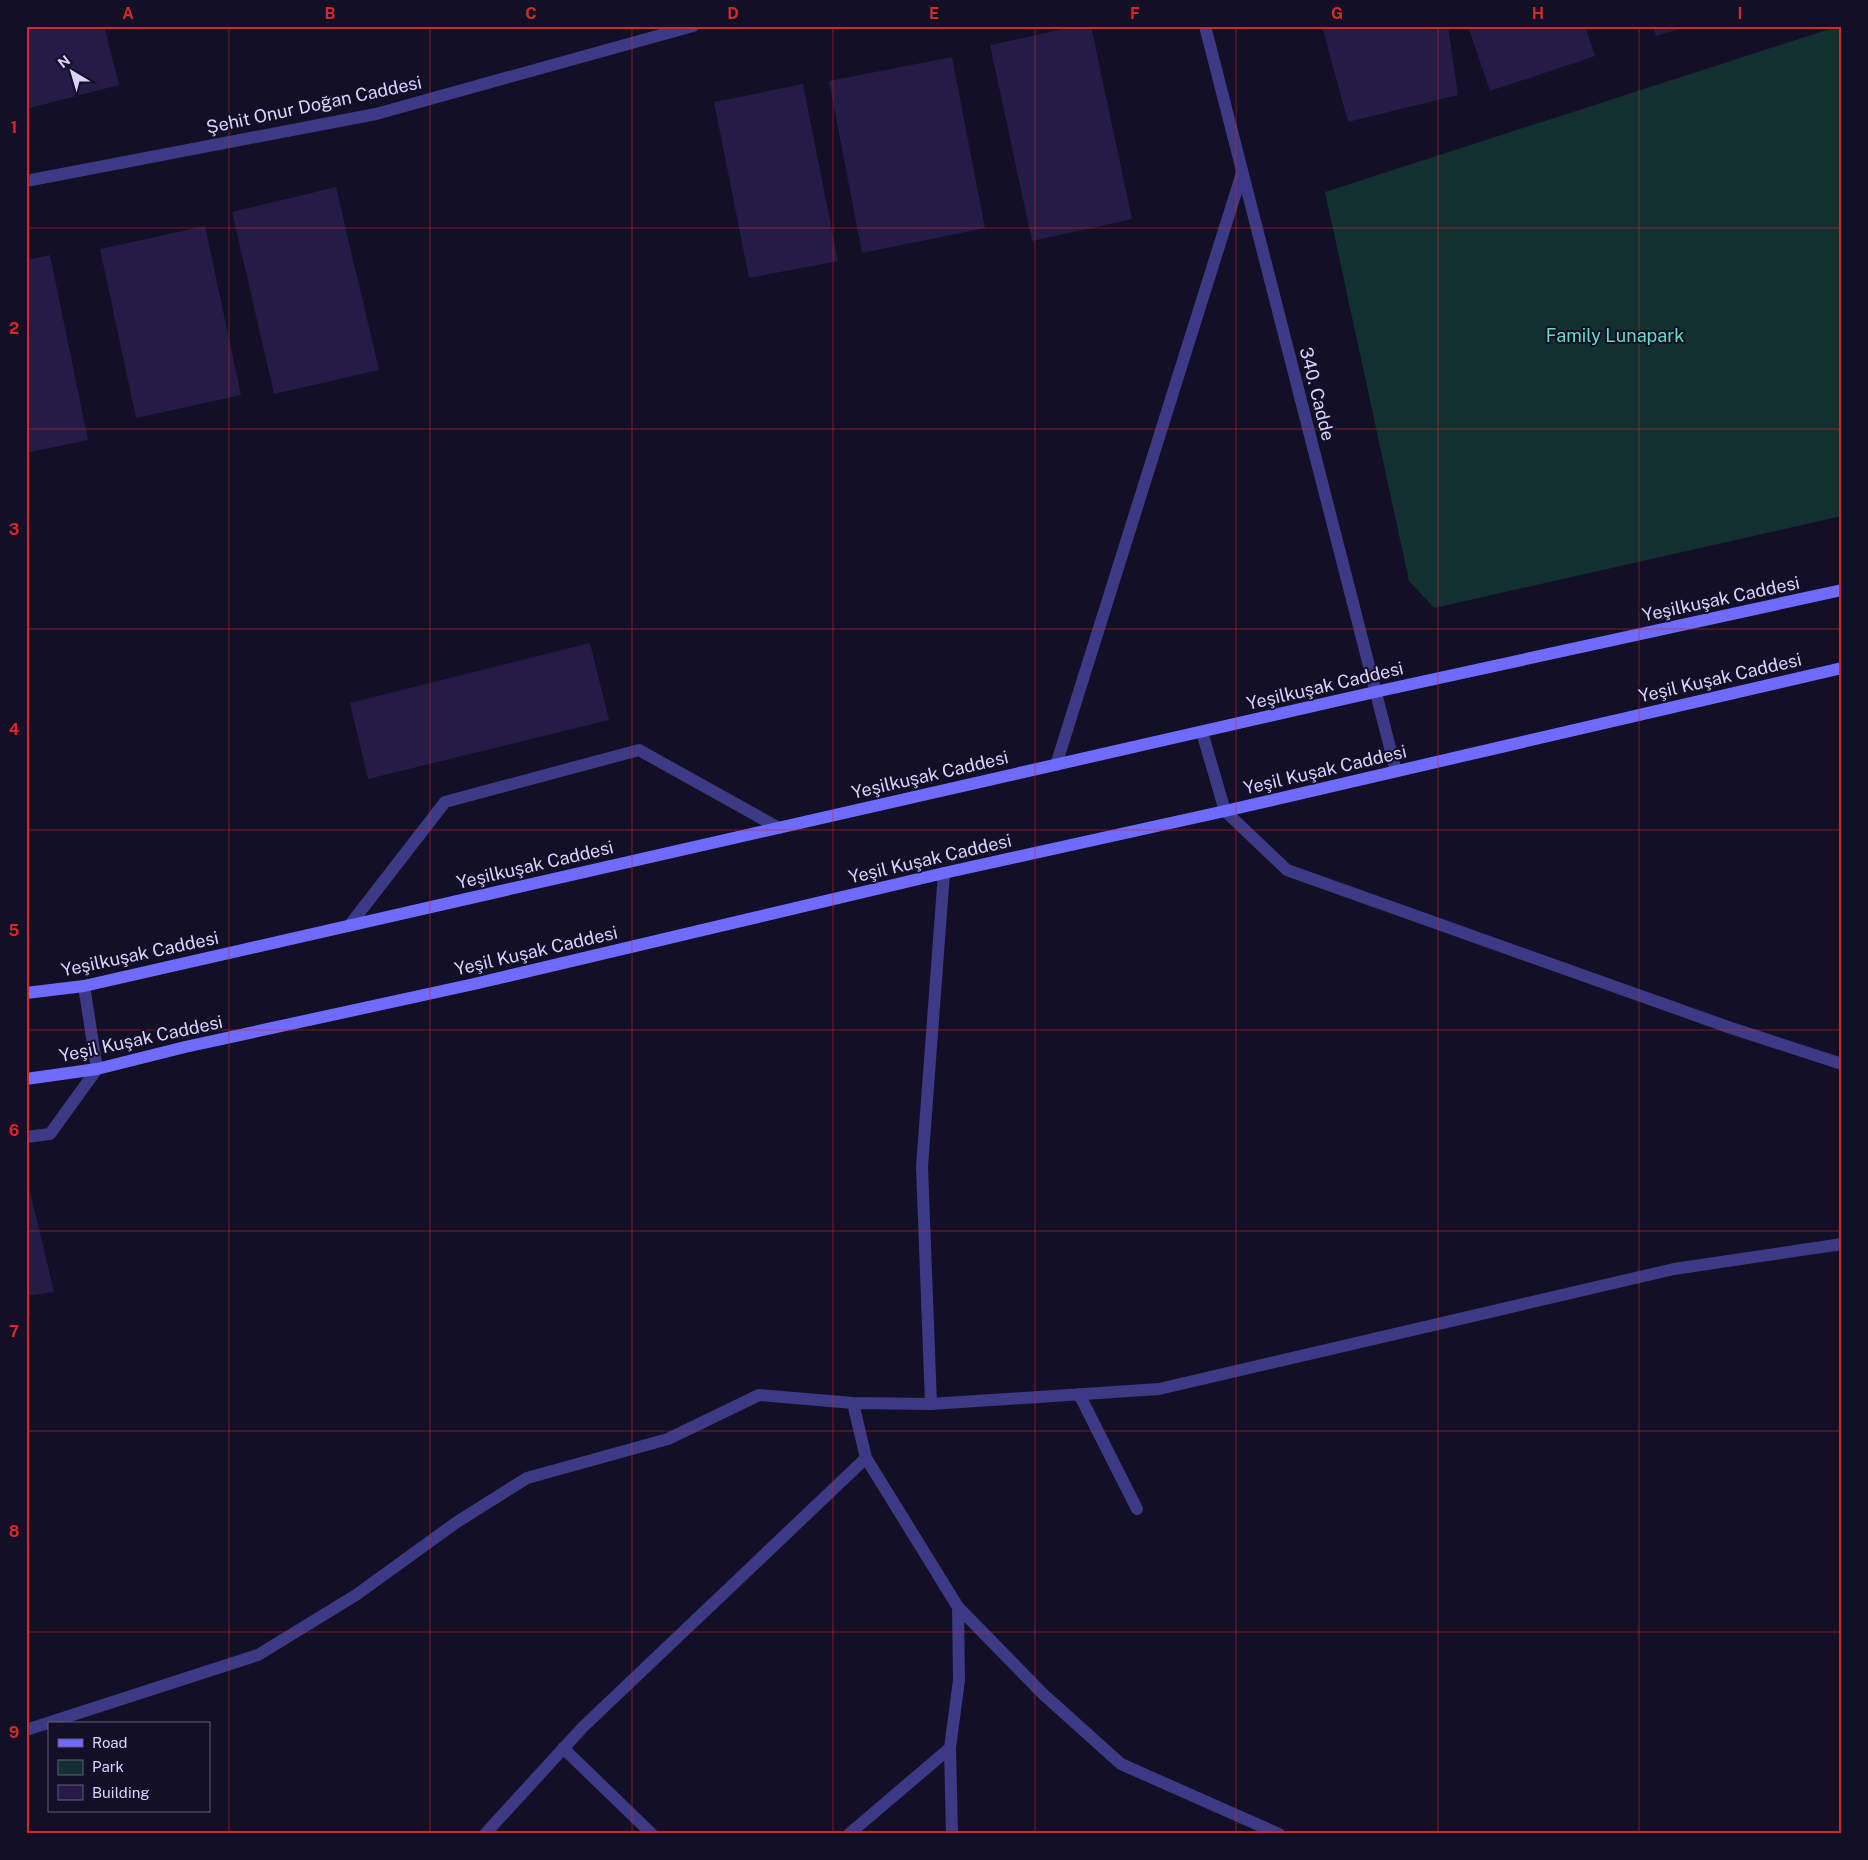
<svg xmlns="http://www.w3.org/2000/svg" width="1868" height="1860" font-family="'Public Sans',sans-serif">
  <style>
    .green { fill: #12302f }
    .building { fill: #241b47 }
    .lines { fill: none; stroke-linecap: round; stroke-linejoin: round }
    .service { stroke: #3d3a85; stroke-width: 12 }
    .minor { stroke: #3d3a85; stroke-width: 12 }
    .tertiary { stroke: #3d3a85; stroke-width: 12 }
    .secondary { stroke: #6f6bff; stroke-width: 12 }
    .grid { fill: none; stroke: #d62828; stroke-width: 1; stroke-opacity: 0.55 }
    .labels { text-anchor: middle; stroke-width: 4; stroke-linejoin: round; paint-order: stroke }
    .street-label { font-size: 18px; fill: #d9d4ff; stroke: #130f26 }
    .park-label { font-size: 18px; fill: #5fe0c0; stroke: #130f26 }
    .neatline { fill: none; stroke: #d62828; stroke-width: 2 }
    .grid-label { font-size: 16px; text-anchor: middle; font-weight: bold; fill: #d62828 }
  </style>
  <rect width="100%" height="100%" fill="#130f26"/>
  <path class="green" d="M1839 26H1842V516L1434 608 1409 581 1325 192Z"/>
  <path class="building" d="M26 26H104L119 85 26 109Z
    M1078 26H1091L1132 219 1032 241 990 45Z
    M1322 26H1448L1458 95 1348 122Z
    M1468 26H1585L1595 56 1490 91Z
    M1653 26H1686V27L1656 36Z
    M952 57 985 228 862 253 829 81Z
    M803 84 838 261 749 278 714 102Z
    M336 187 379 370 274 394 232 212Z
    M205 226 241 395 136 418 100 249Z
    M50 255 88 440 26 453V260Z
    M590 643 609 720 368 779 350 703Z
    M26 1174 54 1292 26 1296Z"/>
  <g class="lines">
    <path class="service" d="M349 926 445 802 639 750 779 828
      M26 1137 50 1134 97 1069"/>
    <path class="minor" d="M26 181 376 114 693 26
      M1202 732 1225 811 1287 870 1731 1028 1842 1064
      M84 986 97 1069
      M1079 1394 1137 1509
      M853 1403 866 1458 958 1607 959 1680 950 1748 952 1834
      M958 1607 1043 1694 1121 1764 1279 1834
      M26 1730 258 1655 356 1595 457 1522 527 1478 668 1439 759 1395 853 1403 931 1404 1159 1389 1674 1269 1842 1244
      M563 1748 652 1834
      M485 1834 583 1727 866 1458
      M849 1834 950 1748"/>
    <path class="tertiary" d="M1205 26 1396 771
      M1056 765 1242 173
      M931 1404 922 1167 944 873"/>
    <path class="secondary" d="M26 993 84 986 1375 692 1842 590
      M26 1079 97 1069 185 1047 474 984 944 873 1225 811 1842 668"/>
  </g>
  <path class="grid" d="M229 26V1834M430 26V1834M632 26V1834M833 26V1834M1035 26V1834M1236 26V1834M1438 26V1834M1639 26V1834M26 228H1842M26 429H1842M26 629H1842M26 830H1842M26 1030H1842M26 1231H1842M26 1431H1842M26 1632H1842"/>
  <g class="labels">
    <g class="street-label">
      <text transform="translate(314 105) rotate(-12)" y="6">Şehit Onur Doğan Caddesi</text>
      <text transform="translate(1317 394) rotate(76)" y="6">340. Cadde</text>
      <text transform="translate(1721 599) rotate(-12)" y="6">Yeşilkuşak Caddesi</text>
      <text transform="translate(1720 678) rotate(-13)" y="6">Yeşil Kuşak Caddesi</text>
      <text transform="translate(1325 686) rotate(-13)" y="6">Yeşilkuşak Caddesi</text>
      <text transform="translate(1325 770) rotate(-13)" y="6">Yeşil Kuşak Caddesi</text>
      <text transform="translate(930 775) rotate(-13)" y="6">Yeşilkuşak Caddesi</text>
      <text transform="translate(930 859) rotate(-13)" y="6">Yeşil Kuşak Caddesi</text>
      <text transform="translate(535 865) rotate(-13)" y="6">Yeşilkuşak Caddesi</text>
      <text transform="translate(536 951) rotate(-13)" y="6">Yeşil Kuşak Caddesi</text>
      <text transform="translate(140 954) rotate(-12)" y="6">Yeşilkuşak Caddesi</text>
      <text transform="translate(141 1039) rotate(-12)" y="6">Yeşil Kuşak Caddesi</text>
    </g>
    <g class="park-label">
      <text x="1615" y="342">Family Lunapark</text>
    </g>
  </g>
  <rect width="1868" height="1860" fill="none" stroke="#130f26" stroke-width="55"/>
  <rect x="48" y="1722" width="162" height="90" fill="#130f26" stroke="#625e7d"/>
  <rect x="58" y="1739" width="25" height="8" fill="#6f6bff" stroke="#625e7d"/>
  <text x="92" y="1748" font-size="15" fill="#d9d4ff">Road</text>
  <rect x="58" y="1760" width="25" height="15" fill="#12302f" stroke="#625e7d"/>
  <text x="92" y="1772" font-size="15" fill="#d9d4ff">Park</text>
  <rect x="58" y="1785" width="25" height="15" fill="#241b47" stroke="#625e7d"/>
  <text x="92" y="1798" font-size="15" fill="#d9d4ff">Building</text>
  <g transform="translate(72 72) rotate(322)" stroke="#130f26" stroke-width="4" paint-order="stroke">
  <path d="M0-4L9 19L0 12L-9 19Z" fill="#d9d4ff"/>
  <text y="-8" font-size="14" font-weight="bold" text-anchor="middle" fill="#d9d4ff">N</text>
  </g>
  <rect x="28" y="28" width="1812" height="1804" class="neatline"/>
  <g class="grid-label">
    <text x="128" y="19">A</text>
    <text x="330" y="19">B</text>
    <text x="531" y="19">C</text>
    <text x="733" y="19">D</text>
    <text x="934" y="19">E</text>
    <text x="1135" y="19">F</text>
    <text x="1337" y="19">G</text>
    <text x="1538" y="19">H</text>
    <text x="1740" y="19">I</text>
    <text x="14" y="133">1</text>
    <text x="14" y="334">2</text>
    <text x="14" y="535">3</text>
    <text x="14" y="735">4</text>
    <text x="14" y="936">5</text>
    <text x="14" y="1136">6</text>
    <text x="14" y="1337">7</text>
    <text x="14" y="1537">8</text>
    <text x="14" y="1738">9</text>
  </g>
</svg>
